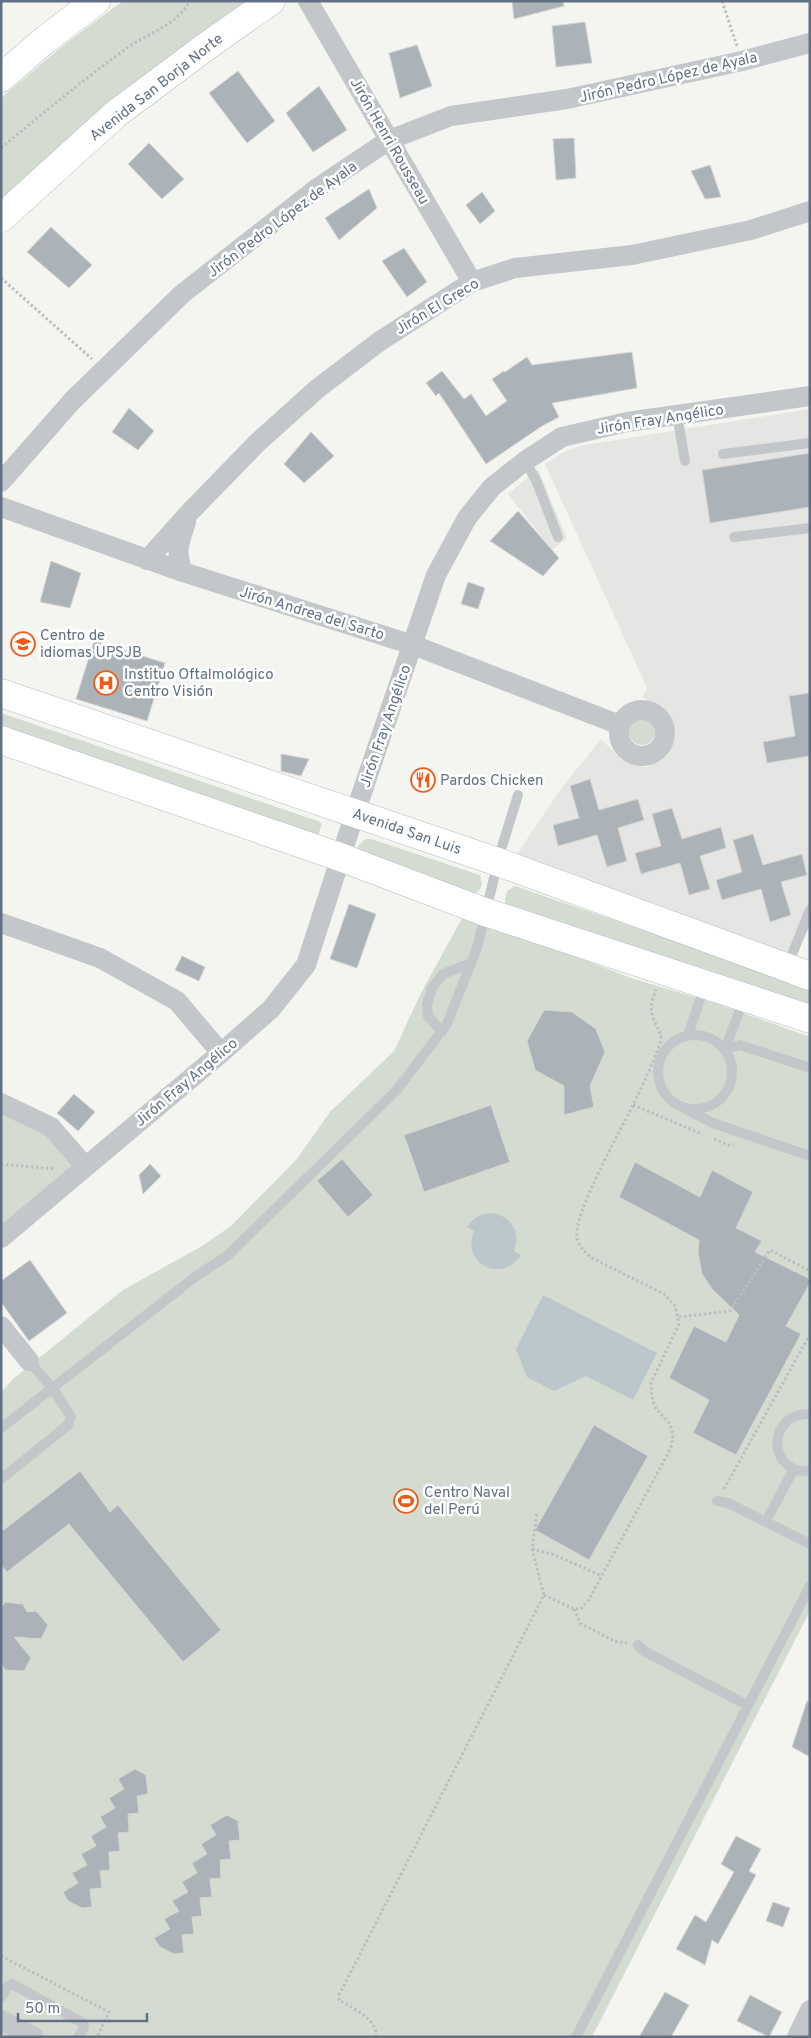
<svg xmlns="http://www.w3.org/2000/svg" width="811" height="2038" font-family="Overpass,sans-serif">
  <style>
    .built { fill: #e5e6e3 }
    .green { fill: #d4dcd1 }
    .water { fill: #bcc7cc }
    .building { fill: #abb3b9; stroke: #d5d5d3 }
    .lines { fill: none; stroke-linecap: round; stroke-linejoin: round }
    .secondary-casing { stroke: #b5babf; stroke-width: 29 }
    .path { stroke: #bdbec1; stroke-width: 3; stroke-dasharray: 2.5 2.5; stroke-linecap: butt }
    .service { stroke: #c3c7ca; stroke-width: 10 }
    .minor { stroke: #c3c7ca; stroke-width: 20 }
    .secondary { stroke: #fff; stroke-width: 28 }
    .labels { text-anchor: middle; stroke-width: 5; stroke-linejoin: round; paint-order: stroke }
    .street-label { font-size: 15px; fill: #617183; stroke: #fff }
    .poi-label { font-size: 15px; fill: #617183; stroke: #fff; text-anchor: start }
  </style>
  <rect width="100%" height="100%" fill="#f4f5f0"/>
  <path class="built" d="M810 409V925L794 955 513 860 560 790 601 739 621 759 634 765 647 767 661 760 671 748 676 736 673 723 664 711 642 697 647 688 545 464 562 453 579 446Z
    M538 469 567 538 552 550 508 494Z"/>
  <path class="green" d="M123 1H258L1 206V98L65 44Z
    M1 713 318 821 322 824 317 838 1 733Z
    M629 732a13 13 0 1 1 26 0a13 13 0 1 1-26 0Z
    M365 839H371L480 875 482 884 479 891 468 896 359 853 358 846Z
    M515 886 810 988V1012L507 909 505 900 507 891Z
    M465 913 631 978 718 1004 810 1037V1611L592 2037H1V1392L13 1379 123 1290 202 1246 231 1226 296 1160 330 1112 394 1051 422 991Z
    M1 1110 47 1131 75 1165 1 1229Z"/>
  <path class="water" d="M492 1213C512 1216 521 1233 514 1251L521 1255C501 1285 461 1263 474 1231L467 1227C473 1218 481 1213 492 1213Z
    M543 1295 657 1353 633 1400 586 1376 554 1391 527 1377 516 1349Z"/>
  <path class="building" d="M512 1H563L564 6 514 19Z
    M585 22 592 63 556 67 552 26Z
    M417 45 432 86 400 98 389 53Z
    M238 71 275 121 247 143 209 93Z
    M319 86 347 130 313 152 286 113Z
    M574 138 576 178 556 180 553 139Z
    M149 143 184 179 162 199 128 164Z
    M710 165 721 197 705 199 691 171Z
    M369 189 377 208 339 240 325 218Z
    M482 192 495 211 480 224 466 205Z
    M51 227 92 265 69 288 27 252Z
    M404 248 427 282 407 297 382 261Z
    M632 352 637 388 552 403 559 417 542 426 486 464 439 393 436 396 426 383 442 371 464 399 471 394 486 416 507 401 492 379 504 371 505 372 527 357 532 365Z
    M129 408 154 431 138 450 112 432Z
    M311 432 334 456 304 483 284 464Z
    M810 453V507L710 523 702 470Z
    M518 511 559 558 543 576 490 541Z
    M51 561 81 573 70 608 40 602Z
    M468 582 485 588 478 609 461 604Z
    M94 641 165 663 147 721 76 699Z
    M810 693V756L767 763 763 742 795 736 789 696Z
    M281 754 309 759 301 776 281 771Z
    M590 779 599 810 638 799 644 820 618 828 627 861 607 867 597 835 558 846 553 825 579 818 570 786Z
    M672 808 682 839 721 827 726 848 700 856 710 889 689 895 680 863 641 874 635 853 661 846 652 814Z
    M753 834 763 865 802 854 807 875 781 882 791 915 770 922 761 889 722 900 716 880 742 872 733 840Z
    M349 904 376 914 357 968 330 959Z
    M182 956 205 967 199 981 175 970Z
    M544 1010 572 1012 596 1029 605 1052 590 1086 594 1107 564 1115V1086L535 1070 527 1041Z
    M74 1094 95 1112 78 1131 57 1113Z
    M491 1105 510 1162 424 1192 404 1135Z
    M342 1159 373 1195 348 1217 317 1181Z
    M635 1162 700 1197 712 1170 753 1192 736 1228 762 1241 755 1252 810 1279V1283L786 1326 801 1334 736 1455 693 1433 709 1400 669 1378 694 1326 726 1342 739 1315 712 1289 702 1274 698 1252 699 1240 619 1197Z
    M150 1164 161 1176 143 1194 139 1175Z
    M30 1260 67 1313 29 1341 1 1302V1281Z
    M594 1425 648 1456 589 1560 535 1530Z
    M80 1471 110 1512 118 1505 221 1630 183 1662 69 1524 7 1572 1 1565V1532Z
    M5 1602 23 1604 27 1612 36 1611 48 1625 41 1639 14 1637 31 1658 24 1671 5 1670 1 1663V1608Z
    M807 1701 810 1702V1757L792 1747Z
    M135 1769 146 1775 148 1794 137 1796 139 1813 128 1814 129 1832 118 1833 120 1851 109 1852 110 1870 100 1871 102 1888 90 1889 92 1907 82 1908 68 1901 63 1892 78 1883 72 1873 87 1865 81 1854 96 1846 91 1836 106 1827 100 1817 115 1808 109 1798 124 1789 118 1779Z
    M227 1815 238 1821 240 1840 229 1841 231 1859 220 1860 221 1878 210 1879 212 1897 200 1898 202 1916 192 1917 194 1934 182 1935 184 1953 174 1954 160 1947 154 1938 170 1929 164 1919 179 1911 172 1901 188 1892 182 1882 197 1873 192 1863 207 1854 201 1844 216 1835 210 1825Z
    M736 1836 761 1849 749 1871 756 1875 718 1944 712 1940 705 1965 676 1949 695 1915 706 1922 734 1872 721 1864Z
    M773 1902 790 1908 783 1927 766 1921Z
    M665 1992 689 2005 671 2037H639Z
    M750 1995 782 2012 769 2037 737 2021Z"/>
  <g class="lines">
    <g class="secondary-casing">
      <path id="secondary" d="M1 78 46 39 96 1
        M1 218 117 113 211 43 271 1
        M1 693 498 862 810 976
        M1 740 340 857 482 911 810 1019"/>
    </g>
    <path class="path" d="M722 1 737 46
      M1 148C42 114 83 80 127 48 149 32 176 26 190 1
      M1 278 92 359
      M633 1105 702 1134
      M714 1139 728 1145H734
      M1 1164 55 1169
      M810 1303 808 1306 810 1308
      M679 1317 730 1311 770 1250 810 1271
      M724 1489 810 1334
      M532 1549 555 1555 602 1576
      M544 1595 574 1609H581L588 1601 671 1448 673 1435 670 1424 656 1409 652 1398 651 1383 679 1324 675 1306 664 1294 592 1258C585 1252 578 1246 577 1237 573 1215 620 1131 632 1107 643 1085 653 1063 661 1041 661 1030 656 1027 653 1018 649 1008 653 998 656 989
      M574 1609 580 1623 614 1641 627 1643
      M1 1956 109 2012 97 2037
      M376 2037C378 2019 352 2008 339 2000V1995L544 1595 532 1549 537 1513"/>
    <path class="service" d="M677 415 685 461
      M723 454 810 443
      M525 461 536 480 558 537
      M734 537 810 528
      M787 967 810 910
      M442 1032 428 1016 427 1004 432 988 443 974 471 963
      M658 1072a37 37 0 1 1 74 0a37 37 0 1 1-74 0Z
      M688 1035 705 985
      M725 1049 740 1045 810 1068
      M725 1049 744 999
      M687 1110 713 1123 810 1156
      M810 1414C766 1413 767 1474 810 1471
      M1 1428 195 1277 228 1255 396 1091 447 1024 477 948 500 853 518 795
      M1 1479 68 1425 71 1417 53 1389 29 1361
      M717 1501 728 1503 810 1544
      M766 1521 794 1469
      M638 1645 644 1651 747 1705
      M1 1997 8 1986 12 1984 83 2023 84 2027 79 2037
      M576 2037 810 1586"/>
    <path class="minor" d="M308 1 472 282
      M1 482 72 401 182 294 316 189 389 140 451 116 567 99 742 61 810 43
      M1 507 183 572 413 645 620 725
      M147 560 189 513 257 443 317 389 380 341 472 282 515 268 632 255 751 230 810 211
      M183 572C175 551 179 543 186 522
      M619 733a23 23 0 1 1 46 0a23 23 0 1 1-46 0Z
      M1 923 100 958 177 1001 221 1053
      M1 1103 51 1127 85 1166
      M1 1238 221 1053 271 1009 306 965 355 813 436 575 467 518 492 487 525 461 562 437 627 422 810 396
      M1 1326 29 1361
      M1 2020 34 2037
      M797 2037 810 2010"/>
    <use href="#secondary" class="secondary"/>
  </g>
  <defs>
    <g id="school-ring" transform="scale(1.25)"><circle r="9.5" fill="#fff" stroke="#ed5b17" stroke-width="1.5"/><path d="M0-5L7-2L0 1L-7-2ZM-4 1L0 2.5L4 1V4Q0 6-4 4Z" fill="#ed5b17"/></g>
    <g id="hospital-ring" transform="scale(1.25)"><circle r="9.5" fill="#fff" stroke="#ed5b17" stroke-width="1.5"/><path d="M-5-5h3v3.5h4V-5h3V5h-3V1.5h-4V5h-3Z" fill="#ed5b17"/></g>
    <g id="restaurant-ring" transform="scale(1.25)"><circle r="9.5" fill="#fff" stroke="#ed5b17" stroke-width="1.5"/><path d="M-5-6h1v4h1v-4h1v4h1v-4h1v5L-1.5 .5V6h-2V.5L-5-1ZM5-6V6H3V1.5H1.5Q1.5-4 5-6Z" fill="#ed5b17"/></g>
    <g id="stadium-ring" transform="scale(1.25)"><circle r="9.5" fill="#fff" stroke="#ed5b17" stroke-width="1.5"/><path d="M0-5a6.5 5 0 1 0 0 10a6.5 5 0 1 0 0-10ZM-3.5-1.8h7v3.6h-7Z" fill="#ed5b17"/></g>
  </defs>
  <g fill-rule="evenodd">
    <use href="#school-ring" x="23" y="644"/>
    <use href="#hospital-ring" x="106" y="683"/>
    <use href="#restaurant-ring" x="423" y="780"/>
    <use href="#stadium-ring" x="406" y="1501"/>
  </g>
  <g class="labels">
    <g class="street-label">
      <text transform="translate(668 77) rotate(-13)" y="5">Jirón Pedro López de Ayala</text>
      <text transform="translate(156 87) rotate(-38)" y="5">Avenida San Borja Norte</text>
      <text transform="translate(390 141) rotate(60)" y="5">Jirón Henri Rousseau</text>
      <text transform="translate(282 219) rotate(-37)" y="5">Jirón Pedro López de Ayala</text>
      <text transform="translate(437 306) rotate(-31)" y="5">Jirón El Greco</text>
      <text transform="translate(660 419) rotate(-9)" y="5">Jirón Fray Angélico</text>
      <text transform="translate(312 613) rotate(17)" y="5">Jirón Andrea del Sarto</text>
      <text transform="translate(385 726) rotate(-71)" y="5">Jirón Fray Angélico</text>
      <text transform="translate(407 831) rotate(19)" y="5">Avenida San Luis</text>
      <text transform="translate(186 1082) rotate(-40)" y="5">Jirón Fray Angélico</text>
    </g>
    <g class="poi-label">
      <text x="40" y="640">Centro de<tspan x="40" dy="17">idiomas UPSJB</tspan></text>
      <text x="124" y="679">Instituo Oftalmológico<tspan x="124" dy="17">Centro Visión</tspan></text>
      <text x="440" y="785">Pardos Chicken</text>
      <text x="424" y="1497">Centro Naval<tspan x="424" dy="17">del Perú</tspan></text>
    </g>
  </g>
  <rect width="811" height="2038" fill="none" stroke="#617183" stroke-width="5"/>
  <path d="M18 2013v8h129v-8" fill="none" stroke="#617183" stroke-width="2.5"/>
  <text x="25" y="2013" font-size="15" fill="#617183" stroke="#ffffff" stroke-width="4" paint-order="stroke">50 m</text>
</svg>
